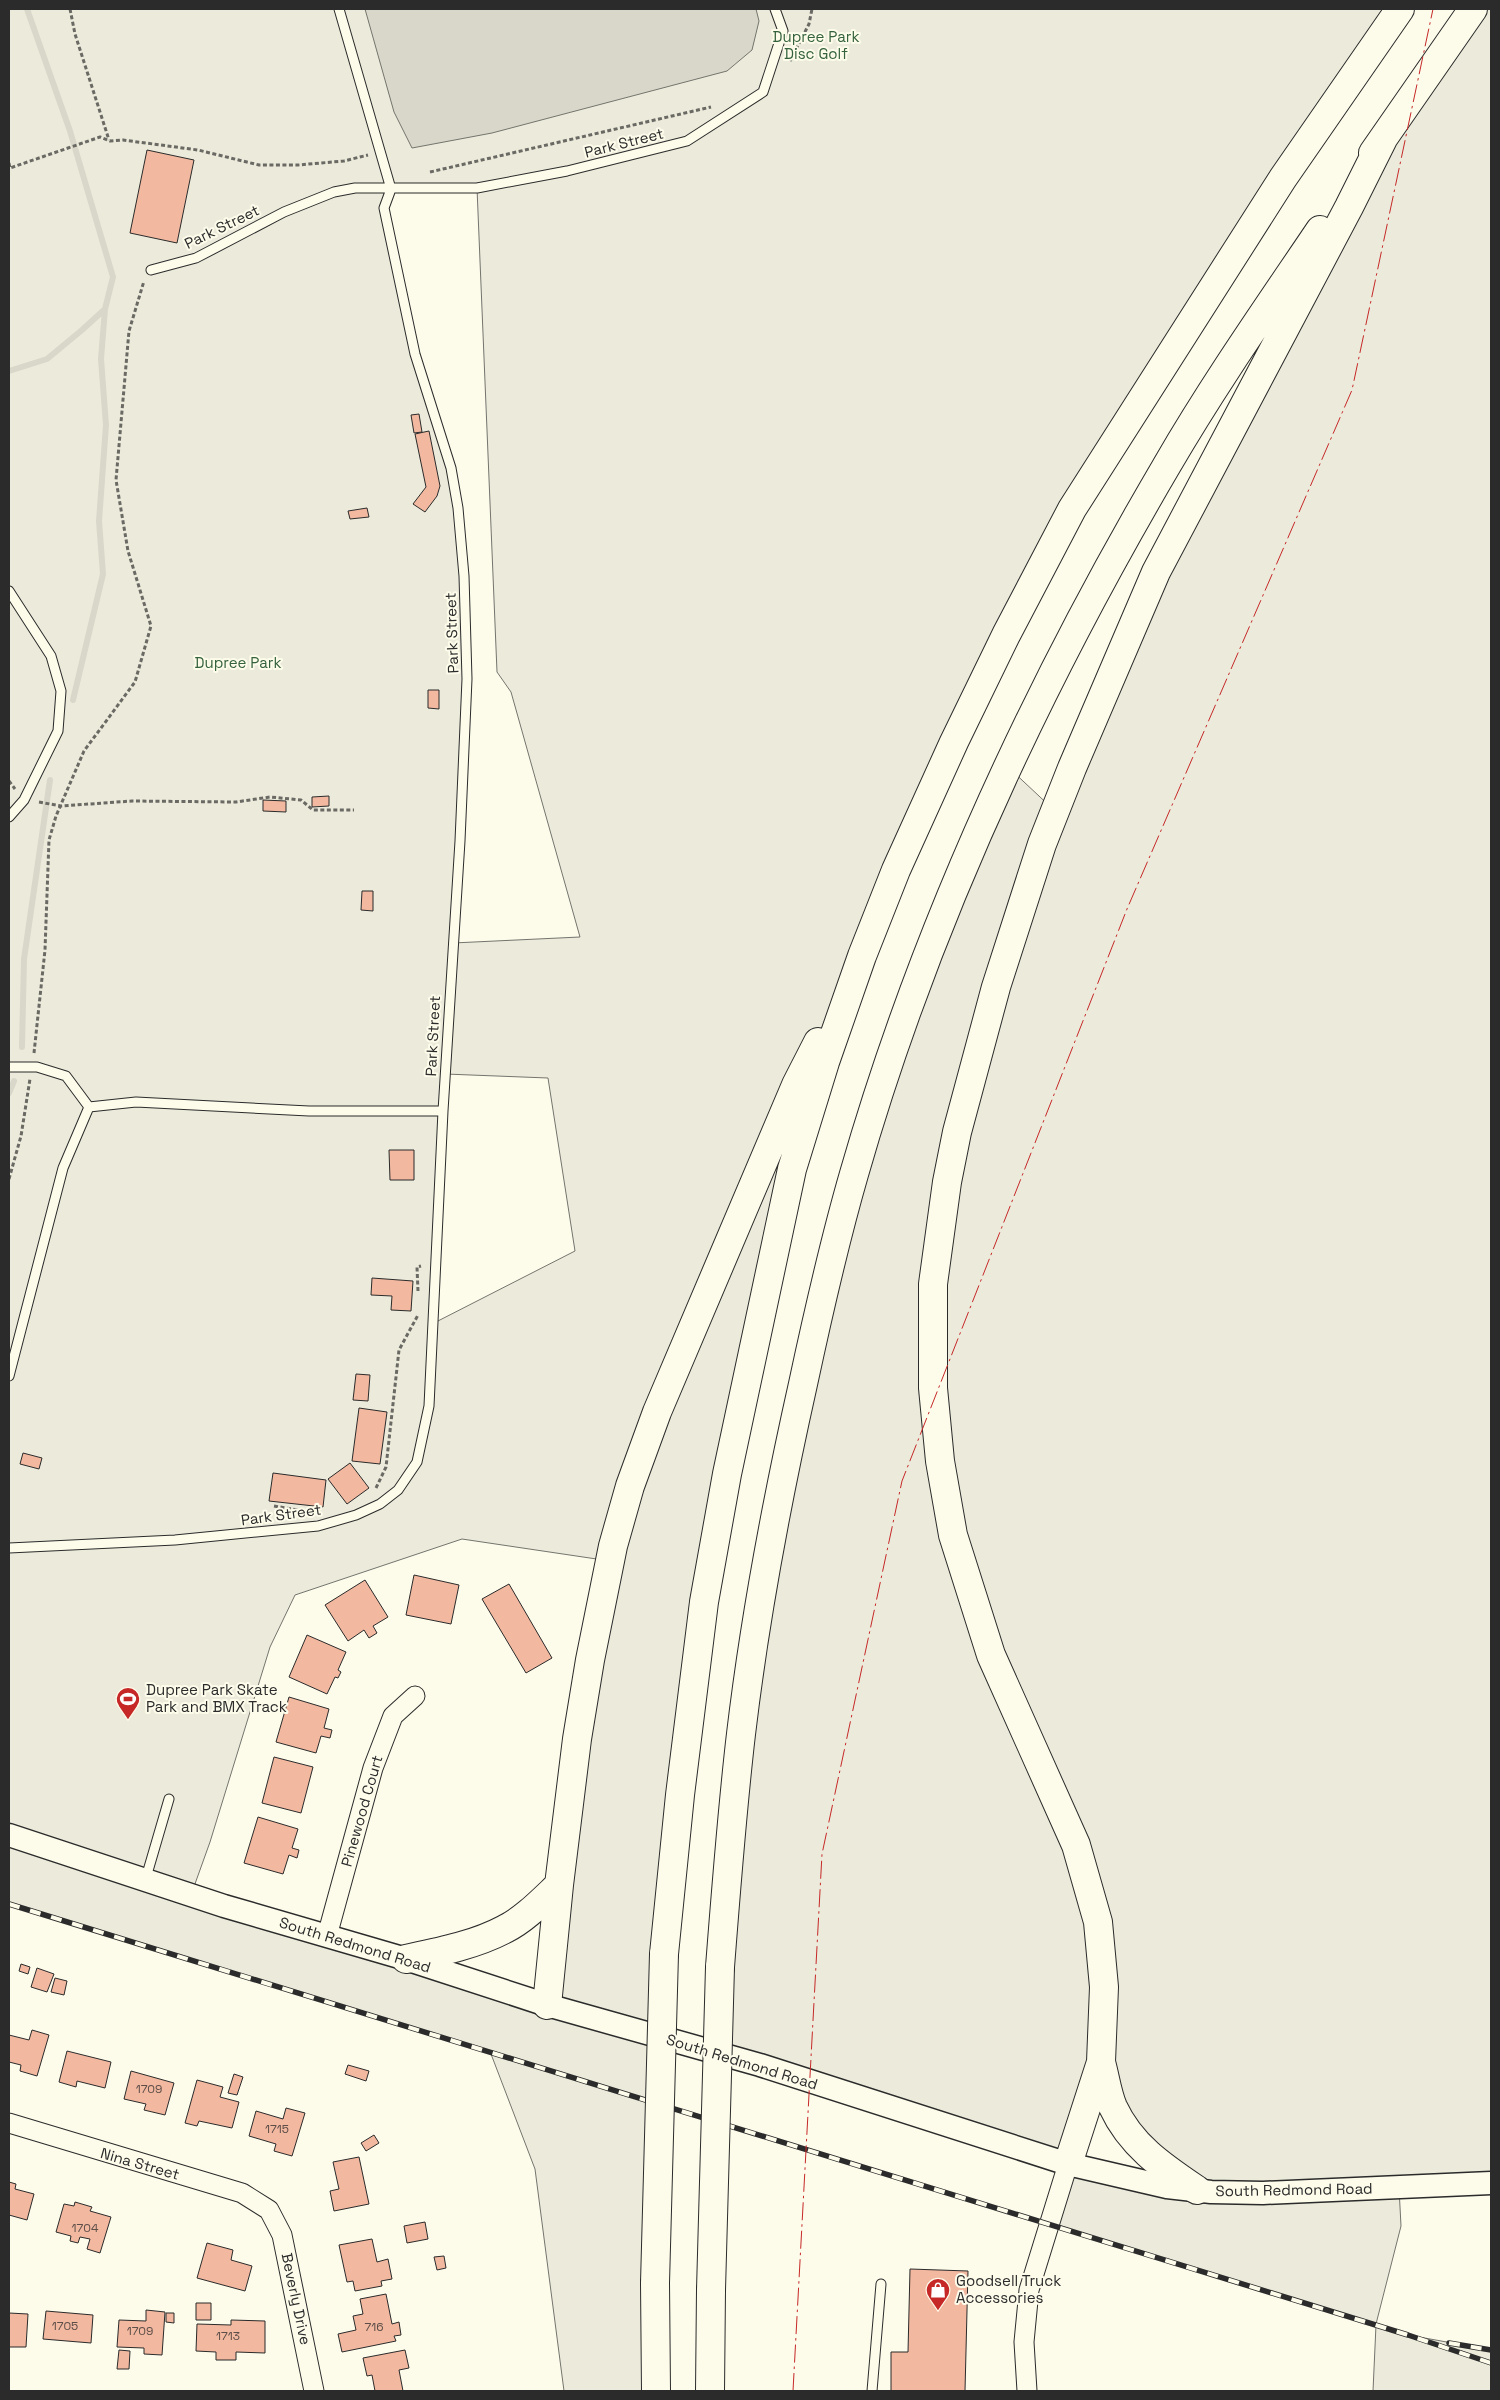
<svg xmlns="http://www.w3.org/2000/svg" width="1500" height="2400" font-family="'Space Grotesk',sans-serif">
  <style>
    .green { fill: #ecebdb; stroke: #74746e; fill-rule: evenodd }
    .water { fill: #d8d7c9; stroke: #74746e }
    .lines { fill: none; stroke-linecap: round; stroke-linejoin: round }
    .stream { stroke: #d8d7c9; stroke-width: 6 }
    .building { fill: #f2b8a0; stroke: #2b2b2b }
    .service-casing { stroke: #2b2b2b; stroke-width: 11 }
    .minor-casing { stroke: #2b2b2b; stroke-width: 21 }
    .tertiary-casing { stroke: #2b2b2b; stroke-width: 25 }
    .motorway-casing { stroke: #2b2b2b; stroke-width: 30 }
    .path { stroke: #6a6964; stroke-width: 3; stroke-dasharray: 4 2.5; stroke-linecap: butt }
    .service { stroke: #fdfbea; stroke-width: 9 }
    .minor { stroke: #fdfbea; stroke-width: 19 }
    .tertiary { stroke: #fdfbea; stroke-width: 22 }
    .motorway { stroke: #fdfbea; stroke-width: 28 }
    .rail-casing { stroke: #2b2b2b; stroke-width: 5.5 }
    .rail { stroke: #fdfbea; stroke-width: 4; stroke-dasharray: 11; stroke-linecap: butt }
    .motorway-bridge-casing { stroke: #2b2b2b; stroke-width: 30; stroke-linecap: butt }
    .motorway-bridge { stroke: #fdfbea; stroke-width: 28 }
    .power { stroke: #c62828; stroke-width: 1; stroke-dasharray: 18 4 2.5 4; stroke-linecap: butt }
    .labels { text-anchor: middle; stroke-width: 4; stroke-linejoin: round; paint-order: stroke }
    .number-label { font-size: 12px; fill: #5d4e48 }
    .park-label { font-size: 15px; fill: #34623c; stroke: #fdfbea }
    .street-label { font-size: 15px; fill: #2b2b2b; stroke: #fdfbea }
    .poi-label { font-size: 15px; fill: #2b2b2b; stroke: #fdfbea; text-anchor: start }
  </style>
  <rect width="100%" height="100%" fill="#fdfbea"/>
  <path class="green" d="M9 9H1400L1072 509 954 742 792 1168 680 1795 656 2391H564L535 2169 491 2054 9 1904ZM477 188 497 672 511 692 580 937 453 943 467 679 458 508 415 354 384 209 391 189ZM445 1074 548 1078 575 1251 434 1323ZM462 1539 610 1561 547 2004 191 1895 210 1842 270 1647 295 1595Z
    M1473 9H1491V2184L1399 2188 1401 2226 1376 2324 1408 2335 1491 2350V2391H1373L1376 2325 1049 2224 1067 2165 716 2053 742 1733 837 1239 1008 767 1055 811 1383 139ZM1102 2063 1167 2187 1068 2164Z"/>
  <path class="water" d="M365 9H756L759 21 752 50 727 71 492 133 412 148 394 112Z"/>
  <g class="lines">
    <path class="stream" d="M9 371 47 359 82 330 105 309 113 277 70 131 27 9
      M73 700 103 574 99 521 106 425 101 359 105 309
      M22 1047 24 959 50 780
      M9 1093 14 1081"/>
  </g>
  <path class="building" d="M147 150 194 160 177 243 130 233Z
    M419 414 422 432 414 433 411 415Z
    M429 431 440 486 437 496 425 512 413 504 426 487 415 434Z
    M367 508 369 517 350 519 348 511Z
    M428 690H439V709L428 708Z
    M329 796V806L312 807V797Z
    M263 800 286 801V812L263 811Z
    M362 891H373V911L361 910Z
    M389 1150H414V1180H390Z
    M372 1278 413 1281 411 1311 391 1310 392 1296 371 1295Z
    M356 1374 370 1375 368 1401 353 1400Z
    M359 1408 387 1412 380 1464 352 1461Z
    M23 1453 42 1458 39 1469 20 1464Z
    M350 1463 369 1488 347 1504 328 1479Z
    M273 1473 326 1480 323 1507 269 1501Z
    M414 1575 459 1585 451 1624 406 1615Z
    M365 1580 388 1617 373 1626 377 1633 369 1638 364 1630 348 1641 325 1605Z
    M509 1584 552 1658 526 1673 482 1599Z
    M307 1635 346 1652 338 1670 341 1672 338 1678 335 1677 327 1694 289 1677Z
    M289 1697 329 1709 324 1728 332 1730 330 1738 321 1736 316 1753 276 1742Z
    M274 1757 313 1767 301 1813 262 1803Z
    M258 1817 298 1829 292 1848 299 1850 297 1858 289 1855 283 1874 244 1863Z
    M21 1964 30 1967 28 1974 19 1971Z
    M37 1968 54 1974 47 1992 31 1987Z
    M55 1978 67 1981 64 1995 51 1992Z
    M32 2030 49 2035 37 2076 20 2071 21 2065 9 2062V2035L29 2040Z
    M67 2051 111 2062 105 2088 77 2081 76 2087 59 2082Z
    M348 2065 369 2071 366 2081 345 2074Z
    M131 2071 174 2083 165 2115 144 2110 146 2104 124 2099Z
    M234 2074 243 2077 237 2095 228 2093Z
    M197 2080 223 2087 220 2097 239 2102 232 2128 199 2121 197 2126 185 2123Z
    M286 2108 305 2113 292 2156 274 2151 276 2144 249 2136 256 2111 283 2119Z
    M374 2135 379 2143 366 2151 361 2143Z
    M359 2157 369 2204 334 2211 330 2191 339 2189 333 2162Z
    M9 2182 16 2184 15 2189 34 2194 27 2220 9 2215Z
    M75 2202 92 2207 90 2211 111 2217 100 2253 87 2249 90 2239 80 2237 78 2243 70 2241 71 2236 56 2232 64 2204 74 2206Z
    M425 2222 428 2239 407 2243 404 2226Z
    M372 2239 377 2262 388 2259 392 2279 381 2281 382 2286 355 2291 353 2281 347 2282 339 2245Z
    M207 2243 233 2250 231 2260 252 2266 245 2291 197 2278Z
    M444 2256 446 2268 437 2270 434 2257Z
    M910 2269 968 2271 965 2391H891V2352H908Z
    M386 2294 392 2324 399 2322 401 2335 394 2336 396 2341 342 2352 338 2334 356 2330 353 2316 363 2314 360 2299Z
    M196 2303H211V2320H196Z
    M146 2310 165 2312 162 2355 144 2354V2348L117 2347 119 2320 146 2321Z
    M46 2311 93 2315 91 2343 43 2339Z
    M9 2313 28 2314 26 2347H9Z
    M166 2313H174V2323L166 2322Z
    M231 2320 265 2321V2353L236 2352V2360H216V2352L196 2351 197 2324 231 2325Z
    M119 2350 130 2351 129 2369H117Z
    M405 2350 409 2368 399 2370 403 2391H375L372 2375 367 2376 363 2358Z"/>
  <g class="lines">
    <g class="service-casing">
      <path id="service" d="M151 270 196 258 284 212 334 192 355 188H477L567 171 687 141 763 92 783 31 775 9
        M9 591 51 656 61 691 58 731 24 800 9 817
        M9 1067H37L66 1076 89 1107
        M9 1376 63 1168 89 1107 136 1102 309 1111H443
        M9 1548 175 1540 318 1526 356 1515 380 1504 398 1490 417 1462 429 1406 443 1111 460 841 467 679 464 576 458 508 451 468 415 354 384 208 391 189 339 9
        M145 1881 169 1799
        M872 2391 881 2284"/>
    </g>
    <g class="minor-casing">
      <path id="minor" d="M327 1936 373 1768 393 1716 415 1696
        M9 2123 242 2193 269 2210 282 2235 314 2391
        M1027 2391 1024 2342 1029 2290 1068 2164"/>
    </g>
    <g class="tertiary-casing">
      <path id="tertiary" d="M9 1835 224 1906 406 1959 547 2005 760 2065 1068 2164 1167 2187 1211 2192 1263 2193 1491 2183"/>
    </g>
    <g class="motorway-casing">
      <path id="motorway" d="M1373 153 1473 9
        M664 1954 680 1795 704 1602 727 1474 792 1169 825 1062 862 956 896 870 954 742 1006 635 1072 509 1283 178 1400 9
        M406 1959C439 1952 475 1945 505 1929 525 1919 543 1900 559 1885
        M720 1967C726 1889 732 1811 741 1734 755 1616 777 1500 803 1384 818 1314 834 1243 854 1174 925 926 1036 688 1167 465 1214 384 1268 307 1320 230
        M547 2005 559 1885 577 1739 590 1660 613 1546 630 1486 657 1412 796 1085 818 1042
        M1101 2062C1105 2076 1107 2093 1113 2107 1131 2146 1163 2167 1197 2190
        M1068 2164 1101 2062 1104 1987 1098 1922 1076 1845 991 1655 953 1535 940 1461 933 1388V1284L947 1182 957 1132 996 987 1042 844 1072 768 1156 572 1349 207 1383 139
        M655 2283 656 2391
        M710 2391 711 2290"/>
    </g>
    <path class="path" d="M70 9 75 34 109 140
      M790 61 809 24 812 9
      M9 163 10 168 100 137 110 141 123 140 198 150 259 165H298L344 161 368 155
      M430 172 711 107
      M9 781 15 789
      M39 802 61 806 132 801 236 802 270 797 301 800 313 810H354
      M34 1053 45 950 49 840 56 816 84 751 135 682 151 626 128 551 116 480 129 331 144 281
      M9 1179 21 1136 30 1079
      M418 1291 417 1267 421 1266
      M376 1488 386 1467 399 1350 418 1315
      M274 1506 304 1511"/>
    <use href="#service" class="service"/>
    <use href="#minor" class="minor"/>
    <use href="#tertiary" class="tertiary"/>
    <use href="#motorway" class="motorway"/>
    <g class="rail-casing">
      <path id="rail" d="M9 1904 1408 2335 1491 2363
        M1449 2343 1491 2350"/>
    </g>
    <use href="#rail" class="rail"/>
    <g class="motorway-bridge-casing">
      <path id="motorway-bridge" d="M655 2283 664 1954
        M711 2290 720 1967"/>
    </g>
    <use href="#motorway-bridge" class="motorway-bridge"/>
    <path class="power" d="M793 2391 822 1854 902 1481 1127 909 1352 390 1433 9"/>
  </g>
  <defs>
    <g id="stadium-pin" transform="scale(1.25)"><path d="M0 17L-7.5 6A9.5 9.5 0 1 1 7.5 6Z" fill="#c62828" stroke="#fdfbea"/><path d="M0-5a6.5 5 0 1 0 0 10a6.5 5 0 1 0 0-10ZM-3.5-1.8h7v3.6h-7Z" fill="#fff"/></g>
    <g id="shop-pin" transform="scale(1.25)"><path d="M0 17L-7.5 6A9.5 9.5 0 1 1 7.5 6Z" fill="#c62828" stroke="#fdfbea"/><path d="M-5-2.5h2.3a2.7 3.5 0 0 1 5.4 0H5L5.5 6h-11ZM-1.5-2.5h3a1.5 2.3 0 0 0-3 0Z" fill="#fff"/></g>
  </defs>
  <g fill-rule="evenodd">
    <use href="#stadium-pin" x="128" y="1699"/>
    <use href="#shop-pin" x="938" y="2290"/>
  </g>
  <g class="labels">
    <g class="number-label">
      <text x="149" y="2093">1709</text>
      <text x="277" y="2133">1715</text>
      <text x="85" y="2232">1704</text>
      <text x="65" y="2330">1705</text>
      <text x="374" y="2331">716</text>
      <text x="140" y="2335">1709</text>
      <text x="228" y="2340">1713</text>
    </g>
    <g class="park-label">
      <text x="816" y="42">Dupree Park<tspan x="816" dy="17">Disc Golf</tspan></text>
      <text x="238" y="668">Dupree Park</text>
    </g>
    <g class="street-label">
      <text transform="translate(624 143) rotate(-14)" y="5">Park Street</text>
      <text transform="translate(222 227) rotate(-26)" y="5">Park Street</text>
      <text transform="translate(452 633) rotate(-92)" y="5">Park Street</text>
      <text transform="translate(433 1036) rotate(-87)" y="5">Park Street</text>
      <text transform="translate(281 1515) rotate(-8)" y="5">Park Street</text>
      <text transform="translate(362 1811) rotate(-74)" y="5">Pinewood Court</text>
      <text transform="translate(355 1945) rotate(17)" y="5">South Redmond Road</text>
      <text transform="translate(742 2062) rotate(17)" y="5">South Redmond Road</text>
      <text transform="translate(140 2164) rotate(16)" y="5">Nina Street</text>
      <text transform="translate(1294 2190) rotate(-1)" y="5">South Redmond Road</text>
      <text transform="translate(296 2299) rotate(78)" y="5">Beverly Drive</text>
    </g>
    <g class="poi-label">
      <text x="146" y="1695">Dupree Park Skate<tspan x="146" dy="17">Park and BMX Track</tspan></text>
      <text x="956" y="2286">Goodsell Truck<tspan x="956" dy="17">Accessories</tspan></text>
    </g>
  </g>
  <rect width="1500" height="2400" fill="none" stroke="#2b2b2b" stroke-width="20"/>
</svg>
